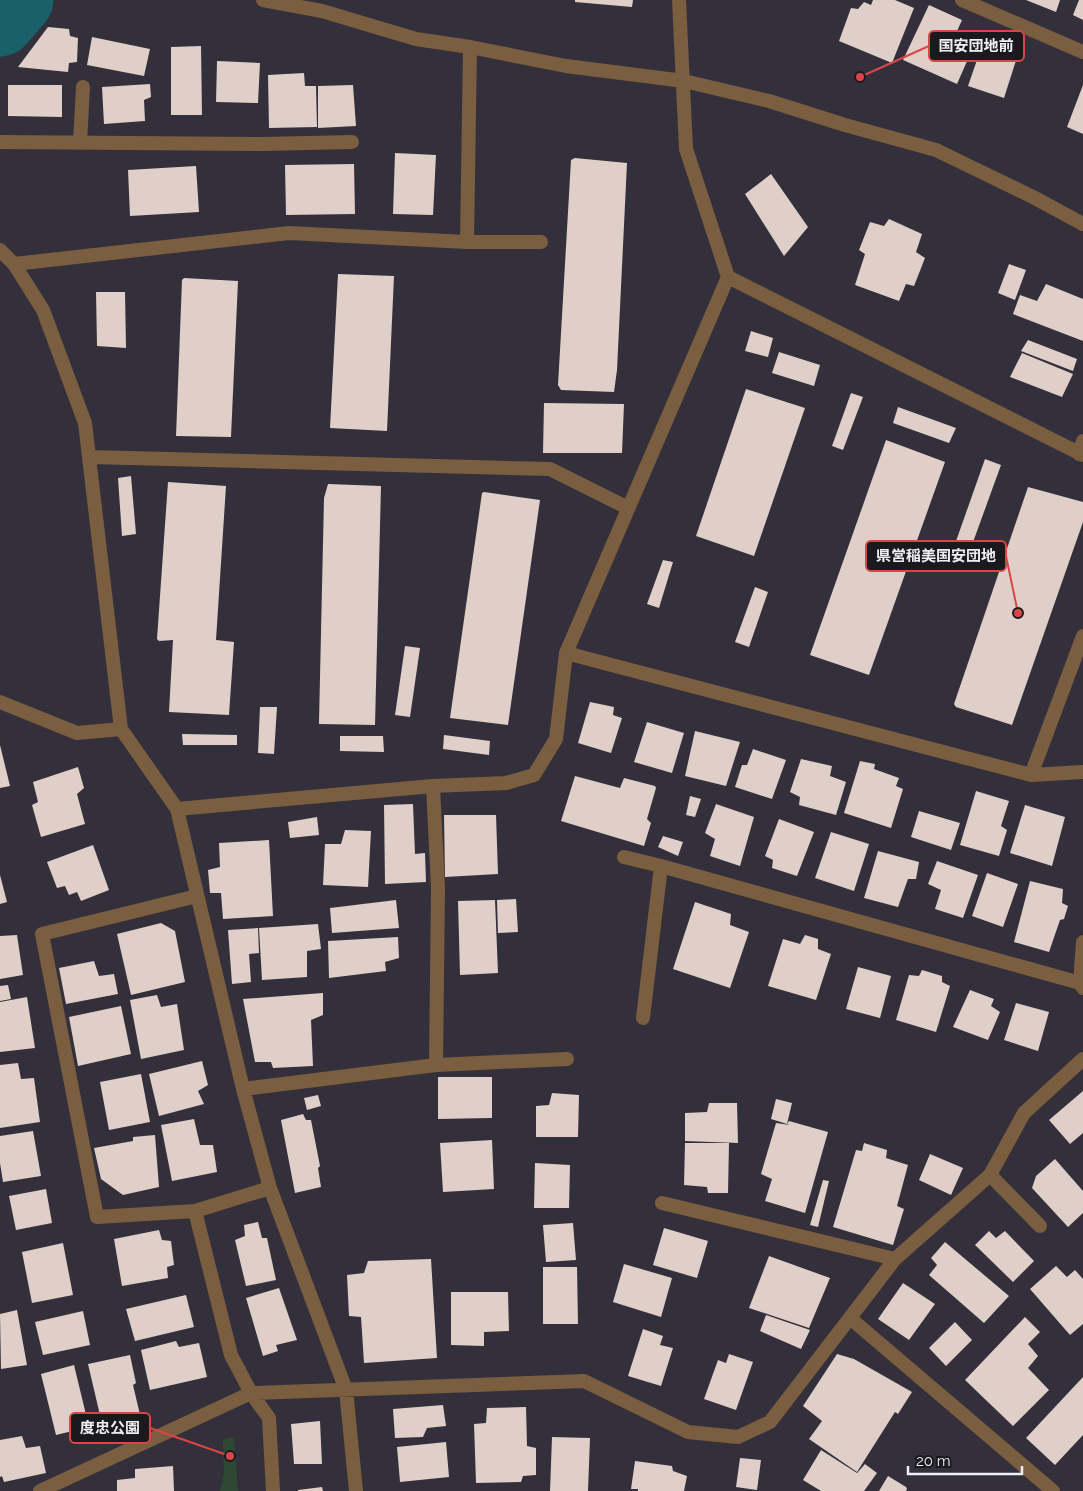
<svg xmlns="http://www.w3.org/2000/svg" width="1083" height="1491" font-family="Raleway,'Noto Sans JP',sans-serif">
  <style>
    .green { fill: #2e4832 }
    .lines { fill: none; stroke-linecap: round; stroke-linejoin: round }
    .river { stroke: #196069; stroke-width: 69 }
    .building { fill: #dfcfc8 }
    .minor { stroke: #7b5e40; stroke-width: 14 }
    .tertiary { stroke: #7b5e40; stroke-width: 14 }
    .leader { fill: none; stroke: #da4647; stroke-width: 2 }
    .callout-dot { fill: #da4647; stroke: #1a191e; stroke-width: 2 }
    .callout { fill: #1a191e; stroke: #da4647; stroke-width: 2 }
    .callout-label { font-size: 15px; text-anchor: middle; font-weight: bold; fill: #efeef5 }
  </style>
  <rect width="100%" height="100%" fill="#33303c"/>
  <path class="green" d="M234 1437 238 1491H220L224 1473 223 1439Z"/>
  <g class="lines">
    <path class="river" d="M0 22 19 0"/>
  </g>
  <path class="building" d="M575 0H633L632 7 575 2Z
    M873 0H895L914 8 892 63 839 41 851 8 858 9 864 2 871 5Z
    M1026 0H1060L1056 12Z
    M1079 0H1083V20L1073 15Z
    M929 5 962 20 949 49 968 59 957 84 903 60Z
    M48 27 69 29 70 36 78 38 77 62 69 63 68 72 18 67Z
    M987 31 1010 38V45L1019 51 1004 98 968 86Z
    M92 37 150 49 144 76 87 65Z
    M201 46 202 115H171V47Z
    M217 61 260 63 258 103 216 102Z
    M304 73 305 86H316L317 127 269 128 268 75Z
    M150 84 151 97 144 100 145 121 104 124 102 87Z
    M8 85H62V117L8 116Z
    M353 85 356 126 318 128V86Z
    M1083 85V134L1067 127Z
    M395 153 436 155 433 215 393 214Z
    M575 158 627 163 617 370 614 392 561 390 558 385 571 160Z
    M354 164 355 214 286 215 285 165Z
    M196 166 199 212 130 216 128 170Z
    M771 174 808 227 784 256 745 194Z
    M889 219 922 234 916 252 925 258 914 286 906 284 899 301 855 285 865 254 859 250 870 222 884 226Z
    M1009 264 1026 270 1015 300 998 293Z
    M338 274 394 276 387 431 330 428Z
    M184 278 238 281 231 437 176 436 182 280Z
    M1046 284 1083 299V341L1013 314 1020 295 1037 301Z
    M96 292H125L126 348 97 346Z
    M751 331 773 338 768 357 745 351Z
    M1028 340 1077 359 1073 371 1021 351Z
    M779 352 820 365 814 386 772 373Z
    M1022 353 1073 374 1062 397 1010 377Z
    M746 389 805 408 754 556 696 536Z
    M851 393 863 397 843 450 832 446Z
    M544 403 624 404 622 453H543Z
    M898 407 956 428 949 443 893 423Z
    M886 440 945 462 869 675 810 655Z
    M985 459 1001 465 964 567 949 561Z
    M131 476 136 534 122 536 118 478Z
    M168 482 226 486 216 640 234 642 229 715 169 712 173 640 159 641 157 639Z
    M328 484 381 486 375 725 319 724V722L324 498Z
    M1028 487 1083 502V522L1012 725 956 707 954 704Z
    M484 492 540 500 508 725 450 718 482 493Z
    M663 560 673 562 659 608 647 604Z
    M755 587 768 592 749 647 735 642Z
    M405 646 420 648 410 717 395 715Z
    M590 702 614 707 613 715 622 718 611 753 578 743Z
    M260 707H277L274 754 258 753Z
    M647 722 684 733 672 773 634 762Z
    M695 731 740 742 726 786 685 776Z
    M182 734 237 735V745H183Z
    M444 735 490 741 489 755 443 749Z
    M340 736H383L384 752 340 751Z
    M0 745 10 786 0 788Z
    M753 749 786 760 772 799 735 787 742 765H747Z
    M801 759 832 766 830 776 846 782 836 815 799 805 800 797 790 792Z
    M860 761 875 764 874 769 899 778 896 786 903 789 891 828 844 813Z
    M78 767 84 788 77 794 85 824 41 837 32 805 38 802 33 782Z
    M575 776 620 788 624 778 655 786 656 788 647 819 651 823 644 846 561 821Z
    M976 791 1009 801 1001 826 1007 830 999 856 960 845Z
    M690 796 701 799 695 817 686 815Z
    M413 804 415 854 425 853 426 882 385 884 384 805Z
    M716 804 754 817 740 866 710 856 715 839 705 833Z
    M1025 805 1065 817 1052 866 1010 853Z
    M919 811 960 823 951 850 911 837Z
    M444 815H496L498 874 445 877Z
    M317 817 319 835 290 838 288 822Z
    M779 819 814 832 797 876 772 868 773 860 765 856Z
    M345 830 371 831 368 887 323 885 325 844H341Z
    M831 832 869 844 854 891 815 878Z
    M663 836 683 842 678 856 658 847Z
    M269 840 273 916 223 919 221 893H210L208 870 220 867 219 843Z
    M93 845 109 890 81 901 77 892 69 895 65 886 57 888 47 862Z
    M878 851 919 862 916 879H908L898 907 864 898Z
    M937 861 978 875 963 918 935 909 941 890 928 884Z
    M987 873 1018 884 1003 927 972 916Z
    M0 875 7 902 0 904Z
    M1030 881 1063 889 1062 903 1068 906 1064 919 1060 920 1049 952 1014 942Z
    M516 899 518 932 498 933 497 900Z
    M396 900 399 928 332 933 330 908Z
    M495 900 498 973 460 975 458 901Z
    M695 902 731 914 730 925 749 932 730 988 673 969Z
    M161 923 175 931 185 982 131 995 117 934Z
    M318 924 321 949 307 951V977L262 980 259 928Z
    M258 928 259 953 249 954 251 982 232 984 228 930Z
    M17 935 23 975 0 979V936Z
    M805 935 818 939V949L831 954 816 1000 768 986 783 939 800 944Z
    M398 937 399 958 385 962 386 971 329 978 328 941Z
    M94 961 99 976 114 974 118 994 66 1004 59 968Z
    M858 967 891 976 880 1018 846 1009Z
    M922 970 942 976V982L950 986 936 1032 896 1020 909 975 919 976Z
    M8 985 11 999 0 1001V986Z
    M970 990 994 999 991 1006 1000 1012 988 1040 953 1027Z
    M323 993V1015L311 1020 313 1066 273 1068 271 1062H255L243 999Z
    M157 995 161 1007 177 1004 184 1050 141 1059 130 1000Z
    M27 997 35 1048 0 1052V1002Z
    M1016 1003 1049 1012 1038 1051 1004 1040Z
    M121 1006 131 1054 78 1066 69 1017Z
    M202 1061 208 1085 198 1091 204 1104 159 1116 149 1074Z
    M18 1063 21 1079 34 1078 40 1122 0 1128V1065Z
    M141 1074 150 1122 109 1130 100 1082Z
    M438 1077H492V1118L438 1119Z
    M1083 1091V1133L1070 1144 1049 1120Z
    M552 1093 579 1095 578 1137H536V1106L549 1105Z
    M318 1095 321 1106 307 1110 304 1098Z
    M776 1099 792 1103 787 1124 771 1119Z
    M709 1103H737L738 1143 685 1141V1113L707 1112Z
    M303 1114 306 1120H311L320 1166 318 1168 321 1187 295 1193 281 1120Z
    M194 1119 200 1145H213L217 1172 172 1181 161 1125Z
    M789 1121 828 1132 805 1213 765 1201 772 1179 761 1174 776 1123 790 1125 787 1124Z
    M33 1131 41 1176 3 1182 0 1163V1136Z
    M155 1135 159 1187 123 1195 101 1179 94 1148 133 1141V1137Z
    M492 1140 494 1189 443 1192 440 1143Z
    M685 1143H729L728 1193H708L707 1187 684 1185Z
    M864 1143 887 1150 886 1158 908 1165 897 1206 904 1209 893 1245 833 1227 856 1150 862 1151Z
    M930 1154 963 1168 951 1195 919 1180Z
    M1055 1159 1083 1191V1213L1068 1227 1032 1188 1036 1176Z
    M535 1163 570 1165 569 1208H534Z
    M823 1180 829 1181 818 1227 810 1225Z
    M46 1189 52 1223 16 1230 9 1196Z
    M258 1222 262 1238H267L276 1280 246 1286 235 1240 245 1236 244 1225Z
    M573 1223 576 1260 546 1262 543 1225Z
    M664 1228 708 1241 697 1278 653 1265Z
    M159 1230 162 1240 171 1241 174 1265 167 1267 168 1278 122 1286 114 1239Z
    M989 1231 996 1238 1005 1231 1034 1261 1013 1282 975 1245Z
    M945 1242 1009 1296 984 1323 929 1275 937 1265 931 1258Z
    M63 1243 73 1295 32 1303 22 1252Z
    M769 1256 830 1278 809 1328 749 1308Z
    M431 1259 437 1358 364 1363 361 1317 349 1316 347 1275 364 1273 368 1261Z
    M624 1264 672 1278 661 1317 613 1302Z
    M1056 1266 1067 1277 1075 1270 1083 1279V1324L1070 1335 1030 1289Z
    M543 1267H577L578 1324H543Z
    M903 1283 935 1304 909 1340 878 1319Z
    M279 1288 297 1340 276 1345 278 1351 263 1356 246 1298Z
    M451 1292H508L509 1331 484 1332V1346L451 1345Z
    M186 1295 194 1327 135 1341 126 1309Z
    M17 1310 27 1365 1 1369 0 1314Z
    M83 1311 90 1345 43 1355 35 1322Z
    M766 1315 810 1330 801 1349 760 1331Z
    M1025 1317 1040 1332 1028 1344 1038 1356 1028 1368 1049 1390 1013 1426 965 1380Z
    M955 1322 972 1340 946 1366 929 1348Z
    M643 1329 663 1336 660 1345 673 1348 661 1386 628 1376Z
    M176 1341 179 1347 199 1343 207 1377 150 1390 141 1350Z
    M729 1354 753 1362 736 1410 704 1399 718 1360 726 1363Z
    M837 1354 854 1359 912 1392 898 1414 895 1412 857 1472 809 1439 822 1421 803 1406Z
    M130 1355 136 1383 133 1385 141 1419 103 1428 88 1364Z
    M74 1365 89 1427 56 1435 41 1374Z
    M1083 1377V1435L1055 1465 1026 1438Z
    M443 1405 446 1426 427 1428 423 1437 395 1438 393 1409Z
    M526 1407 527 1446 536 1448V1475L523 1476 521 1482 476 1483 474 1424 486 1423 487 1408Z
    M320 1421 322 1464H294L291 1424Z
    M22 1436 26 1448 40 1446 46 1473 4 1482 2 1476 0 1477V1440Z
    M552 1437 590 1438 588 1491H550Z
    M446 1442 449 1477 400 1482 397 1447Z
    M821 1450 857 1473 865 1464 877 1473 864 1491H821L803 1480Z
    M740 1458 761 1460 757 1490 736 1487Z
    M635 1461 672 1466 673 1471 687 1476 684 1491H638V1489H631Z
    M173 1466 174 1491H117V1480L135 1478V1469Z
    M888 1476 906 1487 907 1489 906 1491H879Z
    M322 1487 323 1491H298V1490Z"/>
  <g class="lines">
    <path class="minor" d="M679 0 686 149 728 277
      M962 0 1083 52
      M0 142 263 144 352 142
      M80 143 83 87
      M467 242H541
      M0 250 14 264 43 310 85 423 121 729 177 809 243 1089 270 1188 195 1211 231 1355 251 1393 269 1418 273 1491
      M14 264 289 233 467 242 470 47
      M1079 454 1083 441
      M90 457 550 469 628 508
      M566 653 1031 775 1083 772
      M0 702 77 733 121 729
      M1031 775 1083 636
      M433 786 438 888 436 1065
      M177 809 433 786 506 783 534 775 556 739 566 653 728 277 1083 455
      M624 857 661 866 1080 983 1083 988
      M1080 983 1083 942
      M643 1018 661 866
      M243 1089 436 1065 567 1059
      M990 1175 1040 1226
      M270 1188 346 1390 356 1491
      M195 1211 97 1217 42 934 197 896
      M895 1259 990 1175 1024 1113 1083 1059
      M850 1318 1053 1491
      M40 1491 251 1393 584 1381 688 1432 738 1437 770 1422 895 1259 662 1203"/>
    <path class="tertiary" d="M263 0 322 11 416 39 470 47 566 66 684 81 769 101 845 125 936 150 1033 197 1083 224"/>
  </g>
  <path class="leader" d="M860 77L929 46M1018 613L1006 556M230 1456L150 1428"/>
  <g class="callout-dot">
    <circle cx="860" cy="77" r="5"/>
    <circle cx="1018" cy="613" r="5"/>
    <circle cx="230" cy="1456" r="5"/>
  </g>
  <g class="callout">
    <rect x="929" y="31" width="95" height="30" rx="5"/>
    <rect x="866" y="541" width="140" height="30" rx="5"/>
    <rect x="70" y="1413" width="80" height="30" rx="5"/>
  </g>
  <g class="callout-label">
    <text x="976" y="51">国安団地前</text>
    <text x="936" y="561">県営稲美国安団地</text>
    <text x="110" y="1433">度忠公園</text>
  </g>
  <path d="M908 1466v8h114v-8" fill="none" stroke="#efeef5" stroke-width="2.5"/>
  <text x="916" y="1466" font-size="15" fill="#efeef5" stroke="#1a191e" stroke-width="4" paint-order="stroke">20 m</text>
</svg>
